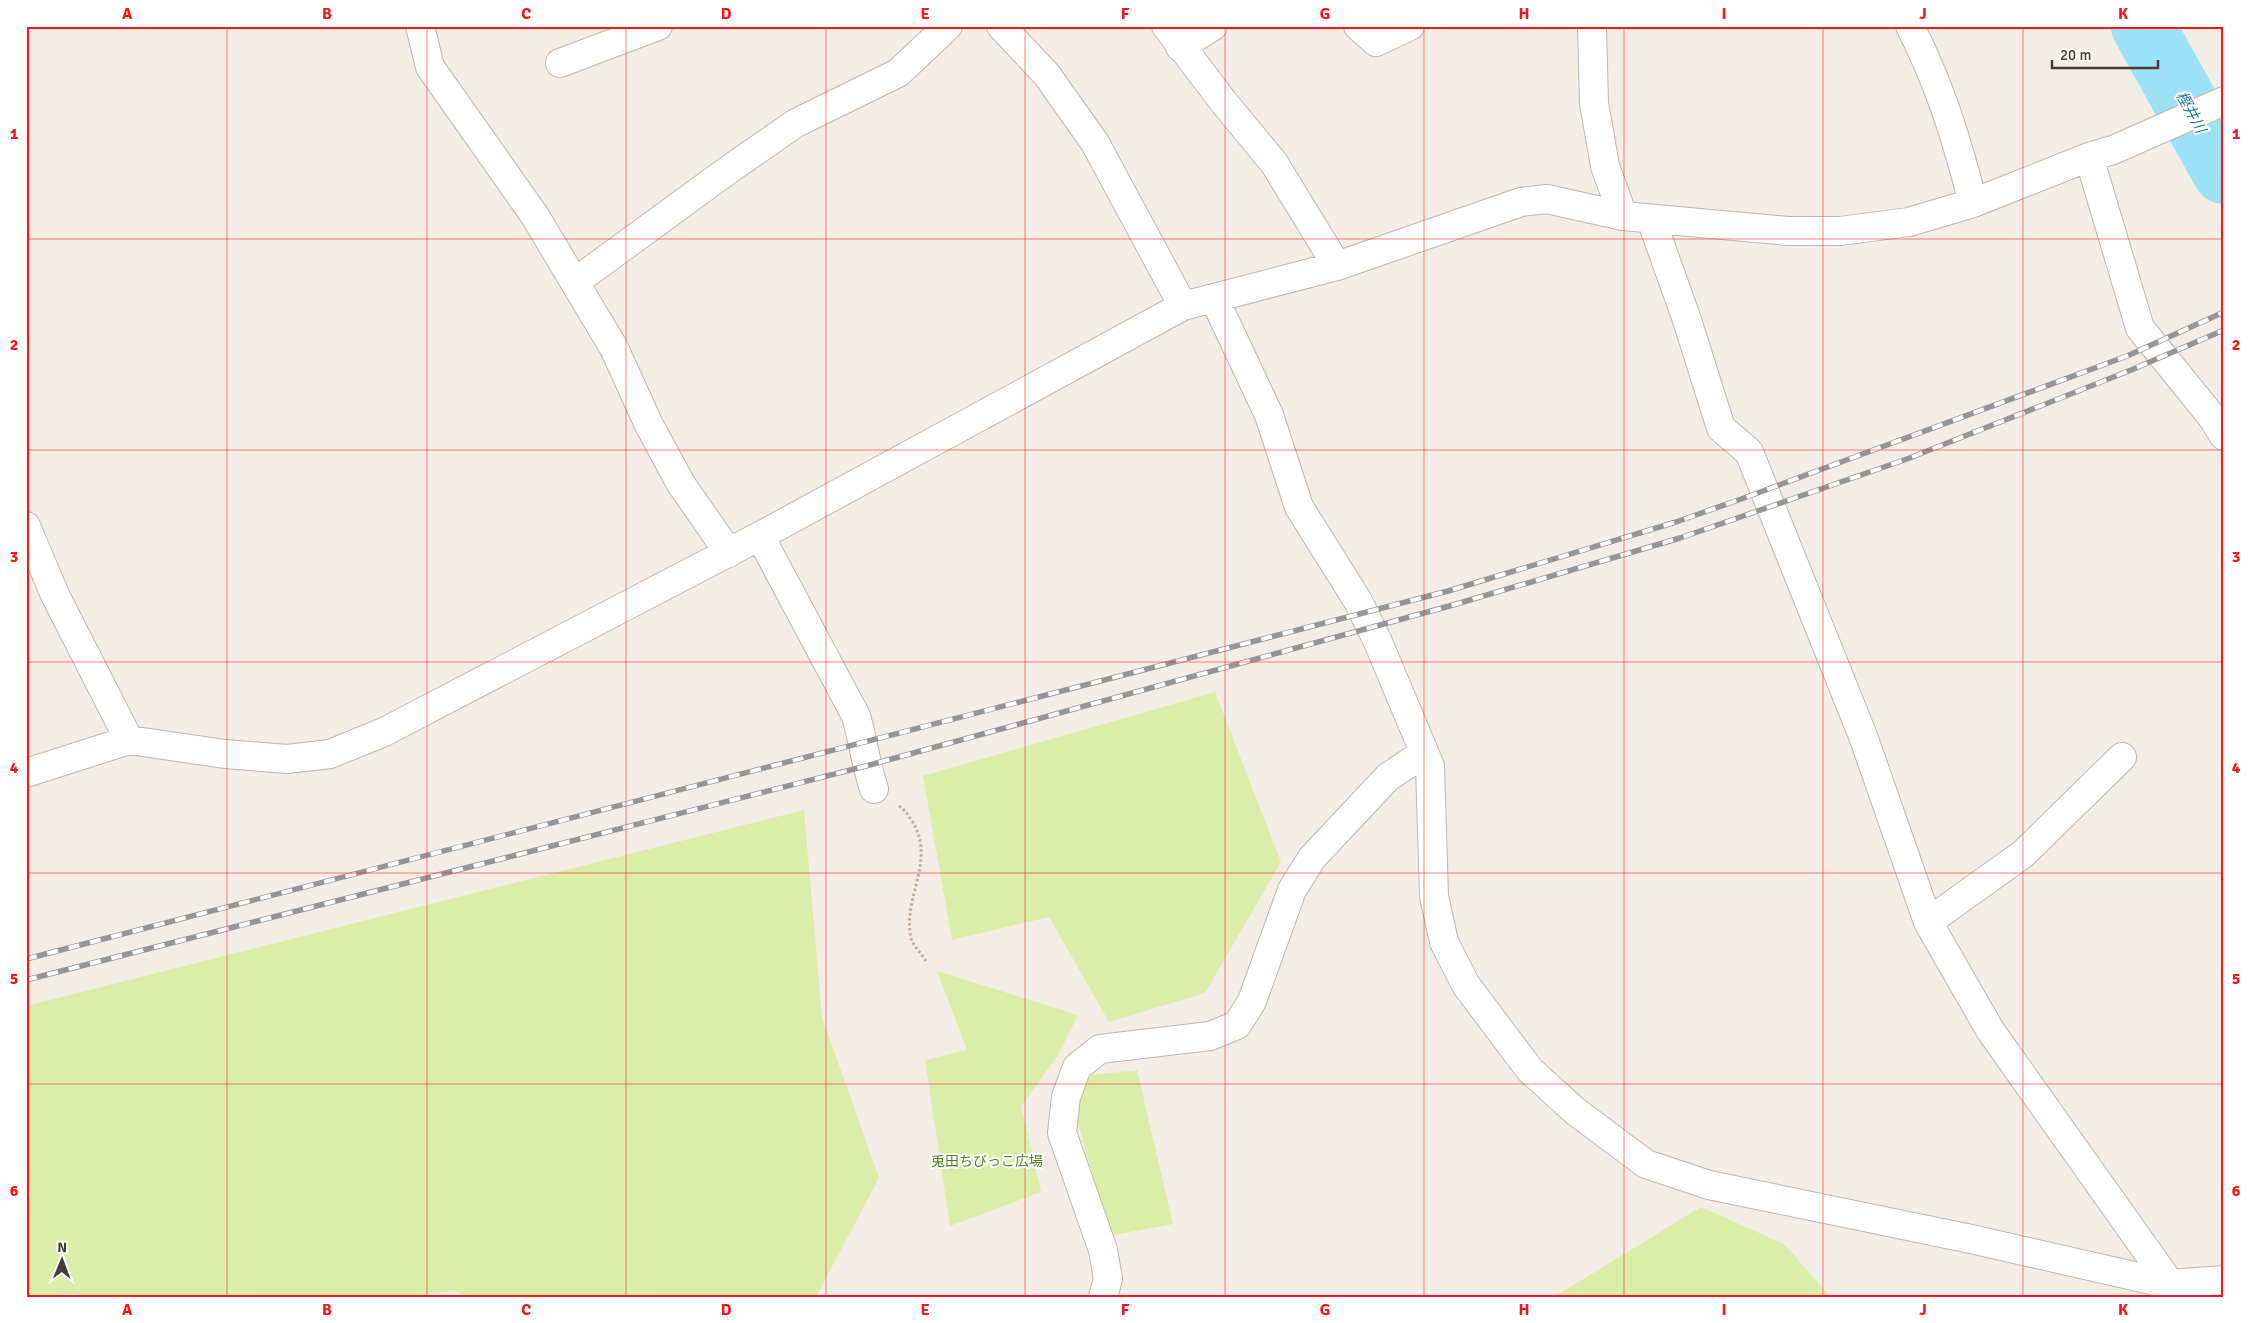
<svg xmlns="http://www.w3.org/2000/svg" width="2250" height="1323" font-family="Signika,'Noto Sans JP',sans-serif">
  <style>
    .green { fill: #daeda9 }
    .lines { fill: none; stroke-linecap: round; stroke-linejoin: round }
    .river { stroke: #9be2f7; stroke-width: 64 }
    .minor-casing { stroke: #c3b5a9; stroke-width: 30 }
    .path { stroke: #c4ab96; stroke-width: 3; stroke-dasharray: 2.5 2.5; stroke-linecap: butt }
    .minor { stroke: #fff; stroke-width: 28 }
    .rail-casing { stroke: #959595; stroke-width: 5.5 }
    .rail { stroke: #fff; stroke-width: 4; stroke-dasharray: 11; stroke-linecap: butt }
    .grid { fill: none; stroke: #ff1117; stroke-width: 1; stroke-opacity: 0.55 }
    .labels { text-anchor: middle; stroke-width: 4; stroke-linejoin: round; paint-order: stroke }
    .park-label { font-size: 14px; fill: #557e21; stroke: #fff }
    .water-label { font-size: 15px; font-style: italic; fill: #1f7c9b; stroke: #fff }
    .neatline { fill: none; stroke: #ff1117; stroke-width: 2 }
    .grid-label { font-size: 16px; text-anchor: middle; font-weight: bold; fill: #ff1117 }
  </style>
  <rect width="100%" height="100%" fill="#f4ede5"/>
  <path class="green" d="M1215 692 1281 862 1205 993 1109 1022 1049 917 952 940 923 776Z
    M804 810 822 1017 879 1178 816 1297H472L454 1291 405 1297H87L75 1294 26 1297V1006Z
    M937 971 1078 1015 1057 1057 1021 1106 1041 1192 950 1226 925 1060 967 1050Z
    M1137 1070 1173 1224 1109 1236 1077 1119 1085 1076Z
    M1701 1207 1784 1244 1831 1297H1554Z"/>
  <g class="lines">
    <path class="river" d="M2143 26 2224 172"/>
    <g class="minor-casing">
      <path id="minor" d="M420 26 430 67 535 216 614 348 649 425 681 484 729 553
        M1001 26 1047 75 1095 143 1183 306
        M1166 26 1222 100 1274 163 1337 266
        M1358 26 1376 42 1410 26
        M1592 26 1594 103 1605 166 1623 216
        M1910 26C1940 85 1957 140 1973 203
        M1180 47 1213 26
        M560 63 658 26
        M2089 157 2140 328 2212 417 2224 436
        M1651 219 1687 320 1721 428 1749 452 1863 736 1928 922 1990 1030 2176 1292
        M575 282 731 168 796 123 898 73 948 26
        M1214 298 1269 415 1299 507 1358 601 1378 642 1430 766 1434 896 1444 942 1466 985 1530 1070 1575 1111 1646 1164 1709 1185 1971 1239 2169 1284 2224 1280
        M26 526 55 595 129 740
        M760 536 856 716C863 740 866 765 874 789
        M26 773 129 740 225 754 287 759 330 754 384 732 760 536 1183 306 1337 266 1521 202 1547 199 1623 216 1788 231H1840L1909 222 1973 203 2089 157 2113 150 2224 101
        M1928 922 2023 854 2122 757
        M1103 1297 1108 1279 1103 1250 1062 1133 1066 1097 1077 1067 1100 1049 1210 1036 1237 1025 1252 1001 1292 890 1312 858 1388 777 1424 753"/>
    </g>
    <path class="path" d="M899 806C905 810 908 815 912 821 937 861 902 897 911 938 913 946 922 954 926 961"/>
    <use href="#minor" class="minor"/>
    <g class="rail-casing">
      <path id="rail" d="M26 959 1448 591 1676 522 1744 498 2127 356 2224 312
        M26 980 866 766 1453 605 1680 538 1907 459 2131 370 2224 330"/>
    </g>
    <use href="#rail" class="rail"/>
  </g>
  <path class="grid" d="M227 26V1297M427 26V1297M626 26V1297M826 26V1297M1025 26V1297M1225 26V1297M1424 26V1297M1624 26V1297M1823 26V1297M2023 26V1297M26 239H2224M26 450H2224M26 662H2224M26 873H2224M26 1084H2224"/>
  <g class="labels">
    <g class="park-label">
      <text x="987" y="1166">兎田ちびっこ広場</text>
    </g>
    <g class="water-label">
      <text transform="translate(2191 112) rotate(61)" y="5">樫井川</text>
    </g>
  </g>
  <rect width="2250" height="1323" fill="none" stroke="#ffffff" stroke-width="55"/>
  <g transform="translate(62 1260) rotate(1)" stroke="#ffffff" stroke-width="4" paint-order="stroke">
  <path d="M0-4L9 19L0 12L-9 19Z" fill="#473c34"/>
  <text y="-8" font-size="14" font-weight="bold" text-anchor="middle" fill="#473c34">N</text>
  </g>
  <path d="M2052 60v8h106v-8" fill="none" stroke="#473c34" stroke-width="2.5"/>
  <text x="2060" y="60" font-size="15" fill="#473c34" stroke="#ffffff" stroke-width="4" paint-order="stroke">20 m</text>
  <rect x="28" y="28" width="2194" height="1268" class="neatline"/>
  <g class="grid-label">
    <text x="127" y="19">A</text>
    <text x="327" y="19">B</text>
    <text x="526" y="19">C</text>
    <text x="726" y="19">D</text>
    <text x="925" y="19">E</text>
    <text x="1125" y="19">F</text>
    <text x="1325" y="19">G</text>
    <text x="1524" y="19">H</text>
    <text x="1724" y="19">I</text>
    <text x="1923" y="19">J</text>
    <text x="2123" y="19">K</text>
    <text x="14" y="139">1</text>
    <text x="2236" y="139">1</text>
    <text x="14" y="350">2</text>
    <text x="2236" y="350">2</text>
    <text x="14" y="562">3</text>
    <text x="2236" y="562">3</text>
    <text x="14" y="773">4</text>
    <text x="2236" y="773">4</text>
    <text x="14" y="984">5</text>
    <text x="2236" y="984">5</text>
    <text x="14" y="1196">6</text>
    <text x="2236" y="1196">6</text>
    <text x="127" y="1315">A</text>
    <text x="327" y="1315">B</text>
    <text x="526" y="1315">C</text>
    <text x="726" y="1315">D</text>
    <text x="925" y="1315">E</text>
    <text x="1125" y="1315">F</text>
    <text x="1325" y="1315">G</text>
    <text x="1524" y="1315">H</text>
    <text x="1724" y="1315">I</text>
    <text x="1923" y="1315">J</text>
    <text x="2123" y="1315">K</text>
  </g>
</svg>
